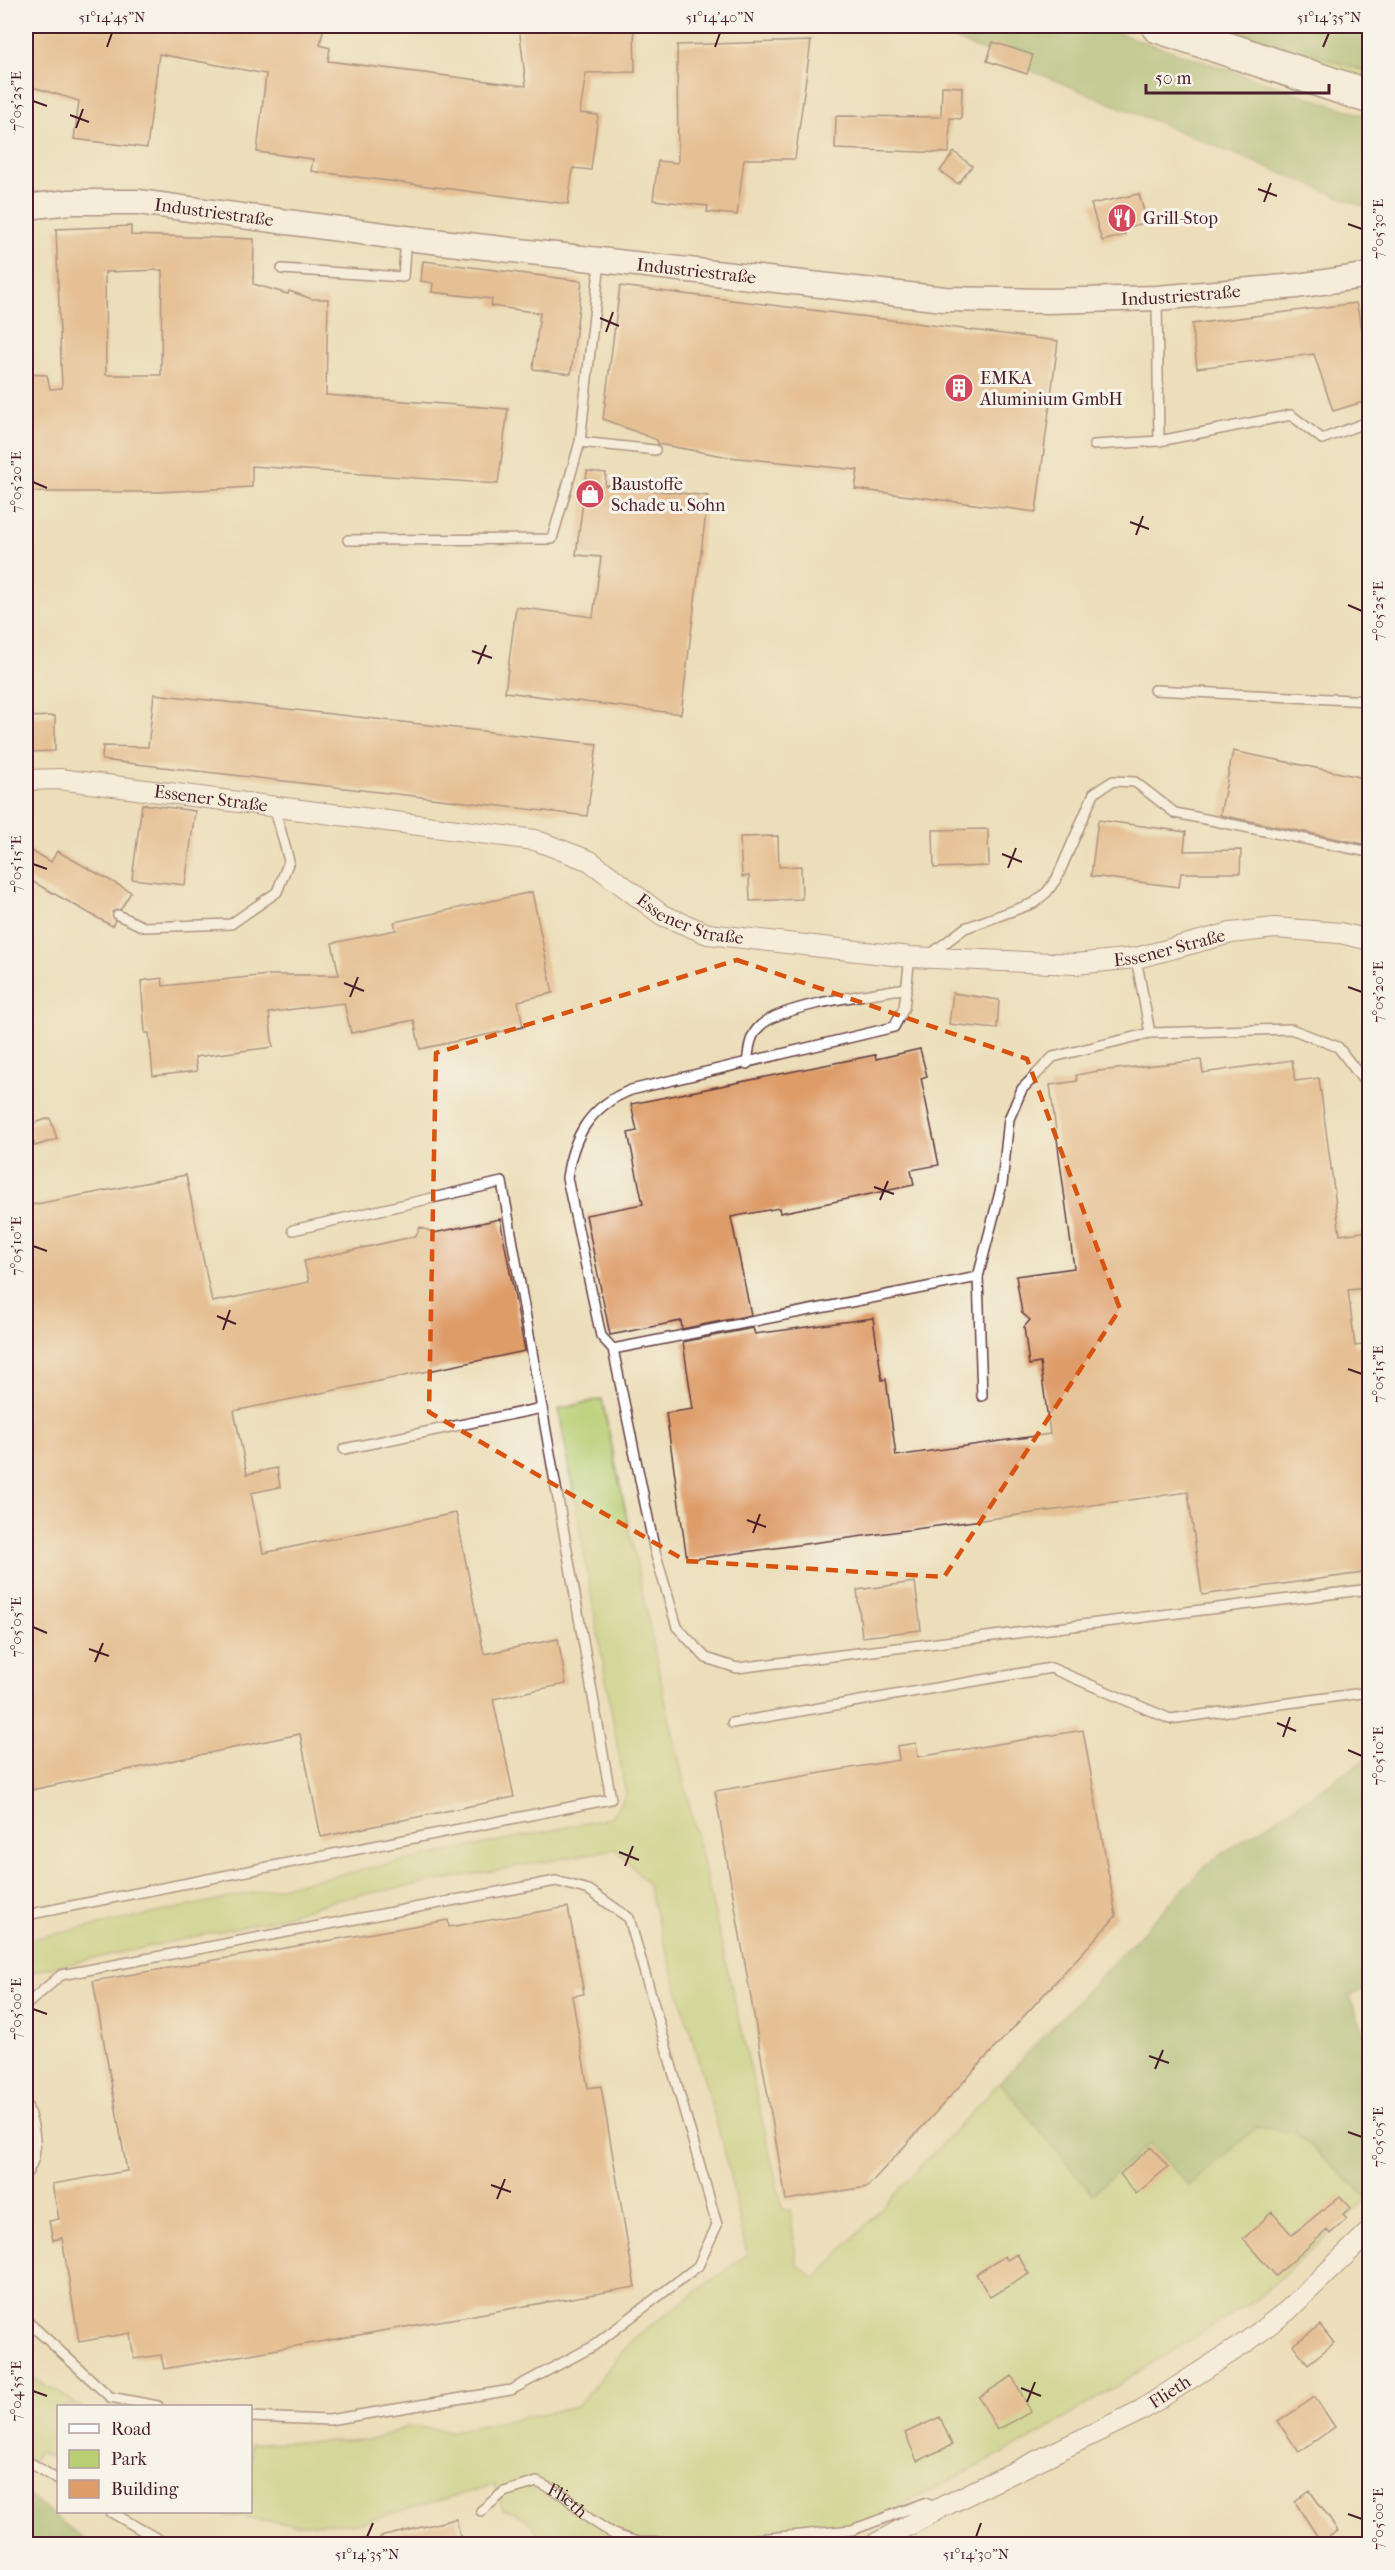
<svg xmlns="http://www.w3.org/2000/svg" width="1395" height="2570" font-family="'IM FELL French Canon',serif">
  <style>
    .green { fill: #b7ce73; stroke: #80764f; stroke-width: 1.5 }
    .forest { fill: #91b165; stroke: #6e6848; stroke-width: 1.5 }
    .building { fill: #de9c69; fill-rule: evenodd }
    .lines { fill: none; stroke-linecap: round; stroke-linejoin: round }
    .service-casing { stroke: #623c40; stroke-width: 12 }
    .minor-casing { stroke: #623c40; stroke-width: 22 }
    .tertiary-casing { stroke: #623c40; stroke-width: 27 }
    .motorway-casing { stroke: #623c40; stroke-width: 36 }
    .service { stroke: #fff; stroke-width: 9 }
    .minor { stroke: #fff; stroke-width: 20 }
    .tertiary { stroke: #fff; stroke-width: 24 }
    .motorway { stroke: #fff; stroke-width: 33 }
    .marked { fill: none; stroke: #d8530f; stroke-width: 4.5; stroke-dasharray: 12 8; stroke-linejoin: round }
    .ticks { fill: none; stroke: #4a1f2b; stroke-width: 2 }
    .labels { text-anchor: middle; stroke-width: 6; stroke-linejoin: round; paint-order: stroke }
    .street-label { font-size: 18px; fill: #4a1f2b; stroke: #f7f3e8 }
    .poi-label { font-size: 18px; fill: #4a1f2b; stroke: #f7f3e8; text-anchor: start }
    .neatline { fill: none; stroke: #4a1f2b; stroke-width: 2 }
    .ticks-label { font-size: 15px; text-anchor: middle; fill: #4a1f2b }
  </style>
  <rect width="100%" height="100%" fill="#f7f3e8"/>
  <filter id="ink" filterUnits="userSpaceOnUse"><feTurbulence type="fractalNoise" baseFrequency=".0167" numOctaves="2"/><feDisplacementMap in="SourceGraphic" scale="12" xChannelSelector="R" yChannelSelector="G"/><feConvolveMatrix kernelMatrix="1 2 1 2 8 2 1 2 1" color-interpolation-filters="sRGB"/></filter>
  <filter id="wash" filterUnits="userSpaceOnUse"><feTurbulence type="fractalNoise" baseFrequency=".008" numOctaves="4" result="noise"/><feDisplacementMap in="SourceGraphic" scale="24" xChannelSelector="R" yChannelSelector="G"/><feGaussianBlur stdDeviation="1.35" result="paint"/><feColorMatrix in="noise" values="0 0 0 0 0 0 0 0 0 0 0 0 0 0 0 0 0 1.4 0 .05"/><feComposite in="paint" operator="in"/></filter>
  <g filter="url(#wash)">
    <rect width="100%" height="100%" fill="#ecdeba"/>
    <path class="green" d="M1189 26H1223L1369 72V87Z
      M602 1399 663 1691 783 2210H790L797 2264 815 2279 1000 2082 1092 2194 1150 2142 1189 2186 1257 2126 1296 2133 1368 2198 1259 2297 1035 2437 884 2515 834 2544H541C535 2522 524 2515 503 2509L495 2485 358 2523 294 2524 197 2512H250L251 2444 372 2440 408 2426 452 2431 577 2407 633 2339 747 2254 724 2149 647 1883 616 1849 342 1898 276 1919 26 1973V1940L610 1818 626 1795 559 1409Z
      M26 2374 81 2406H58V2460L39 2452 26 2469Z"/>
    <path class="forest" d="M922 26H1097L1369 117V209Z
      M1223 26H1369V72Z
      M1369 1757V1987L1349 1996 1369 2044V2196L1368 2198 1296 2133 1257 2127 1189 2186 1150 2143 1092 2194 1000 2082 1207 1864Z
      M26 2494 90 2544H26Z"/>
    <g id="blocks">
      <path class="building" d="M26 26H324L320 45 330 48 328 61 526 86 519 26H634L635 72 586 73 580 113 598 115 591 170 573 168 568 204 311 171 313 159 257 152 266 74 159 54 147 148 74 139 79 101 26 85Z
        M811 41 795 159H744L737 215 707 212 708 206 653 200 658 161 678 163 677 45Z
        M993 42 1033 55 1027 74 987 61Z
        M942 86 962 87 961 119 950 118 949 153 835 149 836 116 941 117Z
        M954 152 972 166 958 184 940 171Z
        M1139 194 1147 222 1123 229 1125 235 1102 241 1091 204Z
        M131 226V235L254 239 253 284 288 294 289 291 312 299H328L326 395 508 409 498 484 252 466V487L159 492H26V374L47 375 50 389 62 388 56 229ZM162 270 161 375H106L105 272Z
        M423 261 582 281 571 374 533 369 540 313 491 306 492 299 432 292 433 283 421 281Z
        M620 286 1058 341 1036 512 855 489 858 470 729 457 658 444 657 440 603 419Z
        M1356 303 1370 361V400L1333 411 1314 354 1197 368 1192 324Z
        M587 471 606 473 605 485 708 496 681 714 505 692 516 607 593 617 601 557 576 555Z
        M154 694 597 744 587 816 102 760 103 746 148 747Z
        M55 716V751L26 752V717Z
        M1233 751 1370 779V815L1364 844 1220 815Z
        M142 804 195 811 185 885 132 879Z
        M1098 820 1186 832 1184 851 1241 850 1240 873H1181L1179 887 1091 876Z
        M988 829 989 866 934 868 933 830Z
        M778 836 779 867 801 866 802 899 750 901 749 876 742 877 740 837Z
        M26 848 51 862 57 851 131 892 121 909 112 912 115 921 112 926 26 878Z
        M532 892 553 993 518 1001 523 1027 420 1049 414 1020 351 1033 344 1003 294 1009 269 1013 273 1047 195 1057 197 1071 153 1076 149 1033H145L141 981 162 978 163 986 268 975H339L332 943 396 930 394 922Z
        M953 993 999 1000 997 1029 949 1024Z
        M920 1049 927 1076 921 1078 939 1165 911 1170 914 1185 780 1213 779 1208 731 1217 751 1315 682 1329 681 1321 610 1335 586 1215 643 1204 628 1133 637 1131 631 1104 875 1055 876 1059Z
        M1201 1060 1203 1073 1292 1060 1295 1081 1319 1078 1340 1235 1370 1231V1288L1348 1290 1355 1346 1370 1344V1421L1365 1422 1370 1455V1572L1202 1595 1188 1492 687 1560 666 1413 693 1409 683 1342 753 1328 755 1334 873 1318 882 1380 886 1379 896 1456 1050 1434 1040 1363 1029 1365 1024 1327 1030 1320 1022 1313 1016 1276 1074 1268 1050 1085 1077 1081 1076 1075 1098 1071Z
        M50 1118 57 1139 35 1146 28 1125Z
        M186 1175 212 1302 309 1282 304 1261 416 1236 420 1227 434 1233 500 1219 525 1351 234 1411 247 1474 277 1468 280 1487 251 1493 263 1553 456 1513 484 1654 558 1639 566 1684 493 1699 514 1797 321 1837 300 1734 26 1791V1206Z
        M915 1582 921 1630 862 1637 857 1590Z
        M1083 1730 1116 1916 867 2187 786 2200 715 1791 899 1760 897 1746 916 1743 918 1757Z
        M568 1907 584 1994 572 1996 588 2088 601 2086 635 2287 164 2369 161 2355 134 2359 130 2333 79 2342 62 2238 53 2240 49 2221 59 2219 52 2184 127 2171 93 1981 448 1920 449 1927Z
        M1151 2147 1168 2167 1136 2194 1120 2174Z
        M1340 2196 1351 2208 1343 2215 1347 2219 1330 2234 1327 2230 1276 2276 1243 2239 1272 2212 1292 2235Z
        M1017 2254 1029 2274 990 2297 976 2274 1005 2256 1007 2260Z
        M1320 2325 1334 2343 1308 2364 1293 2345Z
        M1012 2376 1031 2412 997 2430 979 2397Z
        M1315 2397 1335 2427 1299 2452 1278 2422Z
        M940 2417 952 2445 917 2461 905 2433Z
        M1310 2491 1338 2531 1321 2542 1295 2502Z
        M456 2519 462 2544H381L380 2537Z"/>
    </g>
  </g>
  <g filter="url(#ink)">
    <use href="#blocks" fill-opacity="0" stroke="#623c40" stroke-width="1.5"/>
    <g class="lines">
      <g class="service-casing">
        <g id="service">
          <path d="M282 269 403 277 406 238"/>
          <path d="M1159 441 1291 415 1322 439 1370 421"/>
          <path d="M580 442 655 450"/>
          <path d="M1094 445 1159 441 1157 300"/>
          <path d="M348 540 552 539 580 442 600 261"/>
          <path d="M1154 690 1370 701"/>
          <path d="M118 915 144 927 231 924 277 892 289 861 274 806"/>
          <path d="M928 956 965 928 1034 903 1047 892 1057 878 1094 793 1113 781 1135 782 1175 813 1364 851 1370 849"/>
          <path d="M910 957 904 1008 894 1027 631 1090C590 1106 573 1136 567 1178L601 1336 613 1349 655 1552 677 1627 706 1658 737 1668 1370 1589"/>
          <path d="M1150 1033 1291 1029 1338 1047 1370 1089"/>
          <path d="M747 1064C749 1050 749 1036 760 1026 783 1004 873 994 907 988"/>
          <path d="M978 1277 982 1396"/>
          <path d="M613 1349 978 1277 1002 1184 1009 1119 1022 1089 1053 1057 1150 1033 1136 958"/>
          <path d="M344 1449 542 1408"/>
          <path d="M732 1723 1051 1668 1170 1719 1370 1692"/>
          <path d="M26 1915 611 1799 502 1182 293 1230"/>
          <path d="M26 2005 61 1975 556 1881 589 1890 629 1918 717 2225 698 2266 592 2347 511 2390 329 2420 250 2417"/>
          <path d="M26 2103C34 2125 42 2153 26 2174"/>
          <path d="M26 2320 110 2397 158 2406"/>
          <path d="M26 2460 58 2480"/>
          <path id="s1" d="M481 2511 504 2492 537 2482 565 2496 587 2517 613 2534 637 2542 717 2543 852 2530 925 2503 937 2508"/>
          <path d="M111 2512 166 2544"/>
        </g>
      </g>
      <g class="minor-casing">
        <g id="minor">
          <path id="s2" d="M26 780 59 779 535 840 590 861 662 915 708 934 910 957 1075 964 1136 958 1231 933 1275 928 1340 933 1370 940"/>
          <path id="s3" d="M875 2544 944 2506 1140 2411 1245 2343 1287 2311 1370 2231"/>
        </g>
      </g>
      <g class="tertiary-casing">
        <g id="tertiary">
          <path id="s4" d="M26 207 70 202H138L406 238 944 299 1047 301 1157 298 1297 286 1370 275"/>
        </g>
      </g>
      <g class="motorway-casing">
        <path id="motorway" d="M1158 26 1370 97"/>
      </g>
      <use href="#service" class="service"/>
      <use href="#minor" class="minor"/>
      <use href="#tertiary" class="tertiary"/>
      <use href="#motorway" class="motorway"/>
    </g>
  </g>
  <path d="M0 0H1395V2570H0ZM737 960 1027 1059 1120 1309 944 1577 686 1561 429 1412 436 1053Z" fill="#ecdeba" fill-opacity=".55" fill-rule="evenodd"/>
  <path class="marked" d="M737 960 1027 1059 1120 1309 944 1577 686 1561 429 1412 436 1053Z"/>
  <path class="ticks" d="M107 47 112 33M715 47 720 33M1323 47 1329 33M33 101 47 106M70 115 89 122M76 128 83 109M1258 189 1277 196M1264 202 1271 183M1348 224 1362 229M600 318 619 326M606 332 613 312M33 482 47 488M1130 522 1149 529M1136 535 1143 516M1348 605 1362 611M472 651 492 658M478 664 486 645M1002 854 1022 862M33 864 47 869M1008 868 1016 848M344 983 364 991M1348 987 1362 992M350 997 358 977M874 1187 894 1194M880 1200 888 1181M33 1246 47 1251M217 1316 236 1324M223 1330 230 1310M1348 1369 1362 1374M747 1520 766 1527M753 1533 760 1514M33 1627 47 1633M89 1649 109 1656M95 1662 103 1643M1277 1723 1296 1731M1283 1737 1290 1717M1348 1750 1362 1756M619 1852 639 1860M625 1866 633 1846M33 2009 47 2014M1149 2056 1169 2063M1155 2069 1163 2050M1348 2132 1362 2137M491 2185 511 2192M497 2199 505 2179M1021 2388 1041 2396M33 2391 47 2396M1027 2402 1035 2382M1348 2514 1362 2519M367 2537 373 2523M976 2537 981 2523"/>
  <defs>
    <g id="restaurant-disc" transform="scale(1.5)"><circle r="9.5" fill="#d1495b" stroke="#f7f3e8"/><path d="M-5-6h1v4h1v-4h1v4h1v-4h1v5L-1.5 .5V6h-2V.5L-5-1ZM5-6V6H3V1.5H1.5Q1.5-4 5-6Z" fill="#fff"/></g>
    <g id="building-disc" transform="scale(1.5)"><circle r="9.5" fill="#d1495b" stroke="#f7f3e8"/><path d="M-4-6H4V6H1V3H-1V6H-4ZM-2.5-4.3h1.7v1.8h-1.7ZM.8-4.3h1.7v1.8H.8ZM-2.5-1h1.7V.8h-1.7ZM.8-1h1.7V.8H.8Z" fill="#fff"/></g>
    <g id="shop-disc" transform="scale(1.5)"><circle r="9.5" fill="#d1495b" stroke="#f7f3e8"/><path d="M-5-2.5h2.3a2.7 3.5 0 0 1 5.4 0H5L5.5 6h-11ZM-1.5-2.5h3a1.5 2.3 0 0 0-3 0Z" fill="#fff"/></g>
  </defs>
  <g fill-rule="evenodd">
    <use href="#restaurant-disc" x="1122" y="218"/>
    <use href="#building-disc" x="959" y="388"/>
    <use href="#shop-disc" x="590" y="494"/>
  </g>
  <g class="labels">
    <g class="street-label">
      <text dy="6" stroke="none"><textPath href="#s4" startOffset="189">Industriestraße</textPath></text>
      <text dy="6" stroke="none"><textPath href="#s4" startOffset="675">Industriestraße</textPath></text>
      <text dy="6" stroke="none"><textPath href="#s4" startOffset="1161">Industriestraße</textPath></text>
      <text dy="6" stroke="none"><textPath href="#s2" startOffset="186">Essener Straße</textPath></text>
      <text dy="6" stroke="none"><textPath href="#s2" startOffset="690">Essener Straße</textPath></text>
      <text dy="6" stroke="none"><textPath href="#s2" startOffset="1176">Essener Straße</textPath></text>
      <text dy="6" stroke="none"><textPath href="#s3" startOffset="332">Flieth</textPath></text>
      <text dy="6" stroke="none"><textPath href="#s1" startOffset="100">Flieth</textPath></text>
    </g>
    <g class="poi-label">
      <text x="1143" y="224">Grill-Stop</text>
      <text x="980" y="384">EMKA<tspan x="980" dy="21">Aluminium GmbH</tspan></text>
      <text x="611" y="490">Baustoffe<tspan x="611" dy="21">Schade u. Sohn</tspan></text>
    </g>
  </g>
  <rect width="1395" height="2570" fill="none" stroke="#f7f3e8" stroke-width="66"/>
  <rect x="57" y="2405" width="195" height="108" fill="#f7f3e8" stroke="#b29e9c" stroke-width="1.5"/>
  <rect x="69" y="2424" width="30" height="9" fill="#ffffff" stroke="#b29e9c" stroke-width="1.5"/>
  <text x="111" y="2435" font-size="18" fill="#4a1f2b">Road</text>
  <rect x="69" y="2450" width="30" height="18" fill="#b7ce73" stroke="#b29e9c" stroke-width="1.5"/>
  <text x="111" y="2465" font-size="18" fill="#4a1f2b">Park</text>
  <rect x="69" y="2480" width="30" height="18" fill="#de9c69" stroke="#b29e9c" stroke-width="1.5"/>
  <text x="111" y="2495" font-size="18" fill="#4a1f2b">Building</text>
  <path d="M1146 84v9h183v-9" fill="none" stroke="#4a1f2b" stroke-width="3"/>
  <text x="1155" y="84" font-size="18" fill="#4a1f2b" stroke="#f7f3e8" stroke-width="4.5" paint-order="stroke">50 m</text>
  <rect x="33" y="33" width="1329" height="2504" class="neatline"/>
  <g class="ticks-label">
    <text x="112" y="22">51°14'45"N</text>
    <text x="720" y="22">51°14'40"N</text>
    <text x="1329" y="22">51°14'35"N</text>
    <text transform="translate(16 101) rotate(-90)" y="5">7°05'25"E</text>
    <text transform="translate(1378 229) rotate(-90)" y="5">7°05'30"E</text>
    <text transform="translate(16 482) rotate(-90)" y="5">7°05'20"E</text>
    <text transform="translate(1378 611) rotate(-90)" y="5">7°05'25"E</text>
    <text transform="translate(16 864) rotate(-90)" y="5">7°05'15"E</text>
    <text transform="translate(1378 992) rotate(-90)" y="5">7°05'20"E</text>
    <text transform="translate(16 1246) rotate(-90)" y="5">7°05'10"E</text>
    <text transform="translate(1378 1374) rotate(-90)" y="5">7°05'15"E</text>
    <text transform="translate(16 1627) rotate(-90)" y="5">7°05'05"E</text>
    <text transform="translate(1378 1756) rotate(-90)" y="5">7°05'10"E</text>
    <text transform="translate(16 2009) rotate(-90)" y="5">7°05'00"E</text>
    <text transform="translate(1378 2137) rotate(-90)" y="5">7°05'05"E</text>
    <text transform="translate(16 2391) rotate(-90)" y="5">7°04'55"E</text>
    <text transform="translate(1378 2519) rotate(-90)" y="5">7°05'00"E</text>
    <text x="367" y="2559">51°14'35"N</text>
    <text x="976" y="2559">51°14'30"N</text>
  </g>
</svg>
